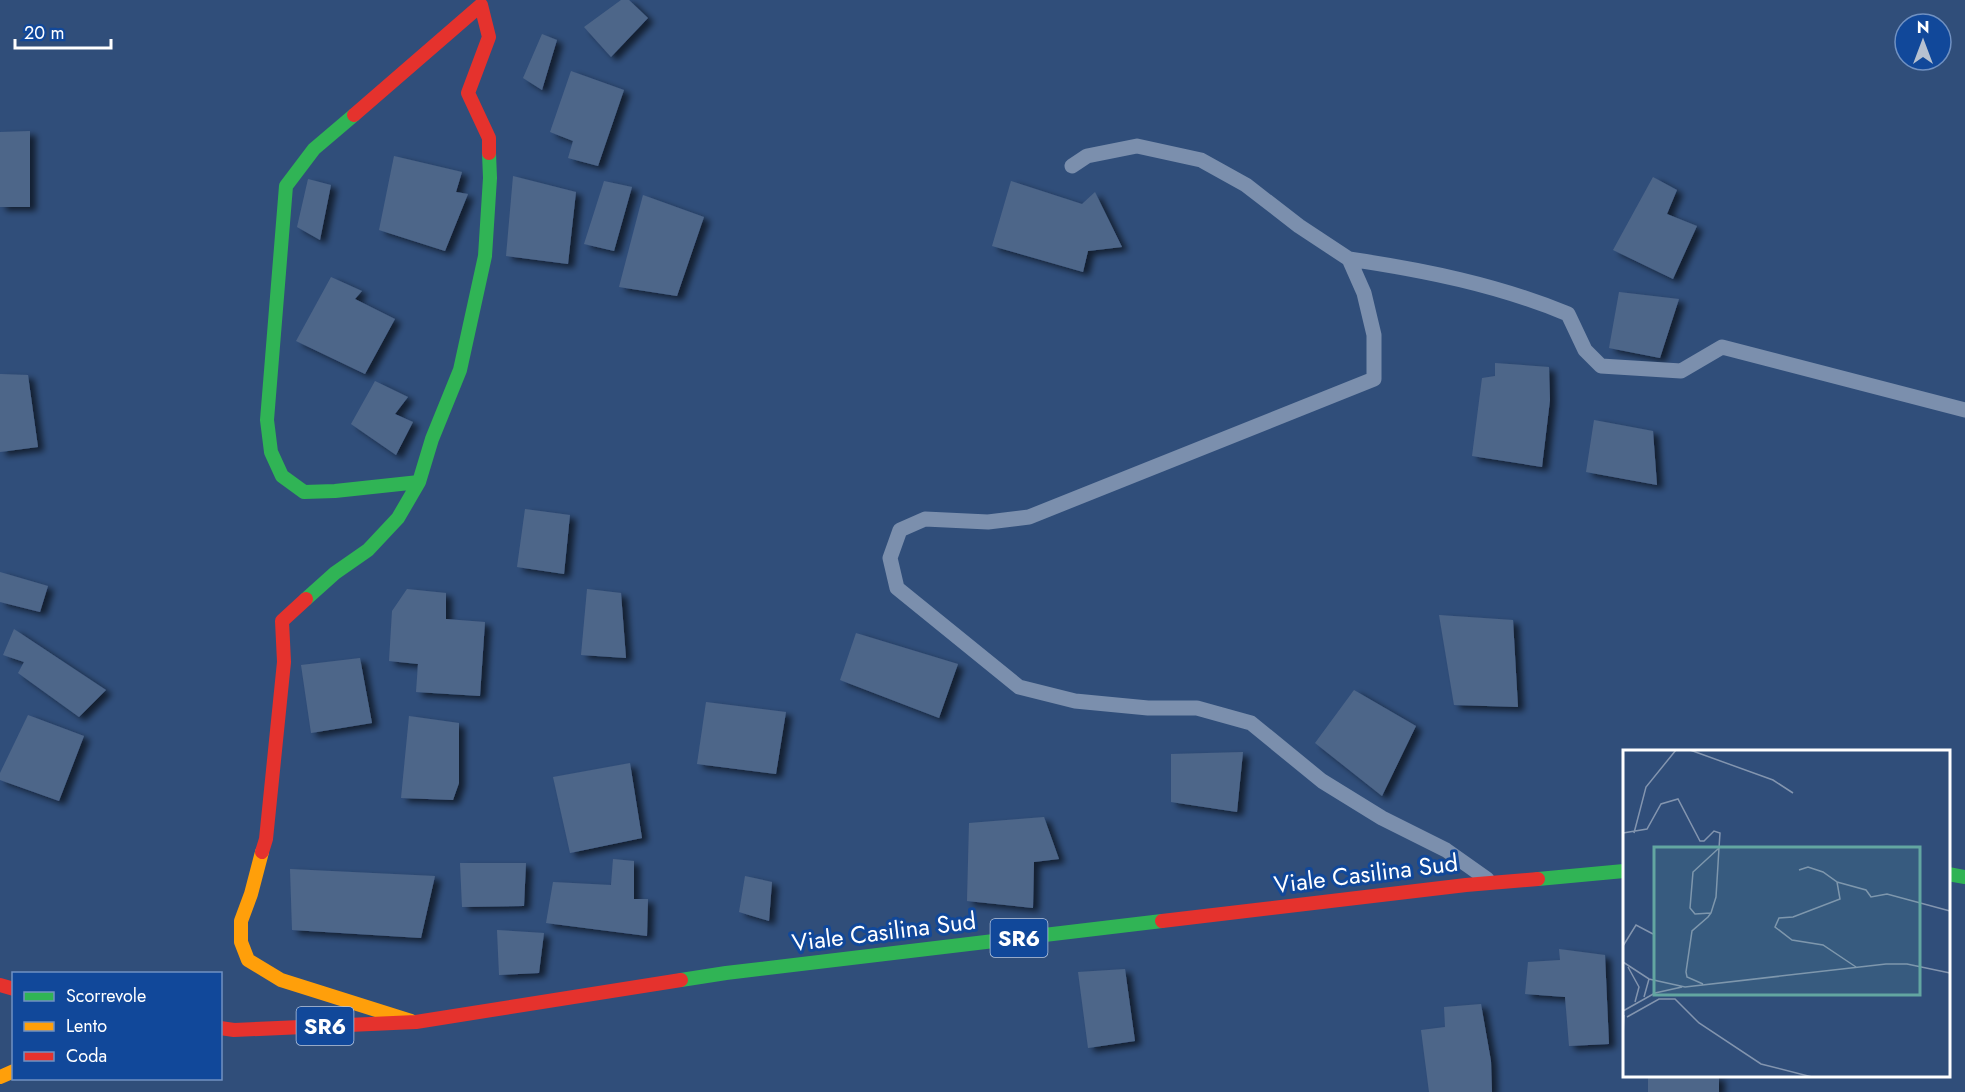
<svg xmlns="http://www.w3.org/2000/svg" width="1965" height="1092" font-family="Jost,sans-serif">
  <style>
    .building { fill: #4e6689; filter: url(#shadow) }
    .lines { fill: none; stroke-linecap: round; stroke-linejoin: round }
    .lane { stroke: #7b8fad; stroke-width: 15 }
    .fast { stroke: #30b455; stroke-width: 14 }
    .slow { stroke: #ff9f0a; stroke-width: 14 }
    .jam { stroke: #e5322d; stroke-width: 14 }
    .labels { text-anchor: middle; stroke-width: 6; stroke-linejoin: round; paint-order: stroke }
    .shield { fill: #11489a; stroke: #b8c8e1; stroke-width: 1.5 }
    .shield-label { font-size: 22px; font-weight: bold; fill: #fff }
    .street-label { font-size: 24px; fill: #fff; stroke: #11489a }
    .inset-road { fill: none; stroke: #8395af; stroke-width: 1.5 }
    .view { fill: #63a6a1; fill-opacity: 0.15; stroke: #63a6a1; stroke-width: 3 }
    .inset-edge { fill: none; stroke: #fff; stroke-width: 3 }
  </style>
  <defs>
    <filter id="shadow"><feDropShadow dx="6" dy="4" stdDeviation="3" flood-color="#0009"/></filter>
  </defs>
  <rect width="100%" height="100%" fill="#304e7a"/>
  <path class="building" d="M621 0H629L648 18 611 57 584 27Z
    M542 34 557 40 542 90 523 78Z
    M571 71 624 90 598 166 568 158 573 141 550 132Z
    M30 131V207H0V132Z
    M394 156 462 172 456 192 468 194 445 251 379 230Z
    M513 176 576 192 568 264 506 256Z
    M1653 177 1677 190 1667 214 1697 226 1673 279 1613 250Z
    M308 179 331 185 320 240 297 227Z
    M604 181 632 187 614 251 584 244Z
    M1011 181 1082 204 1095 192 1122 247 1088 251 1083 272 992 246Z
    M643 195 704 217 677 296 619 287Z
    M331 277 362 291 355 299 395 319 365 374 296 341Z
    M1619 292 1679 299 1660 358 1609 348Z
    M1495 363 1549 367 1550 400 1542 467 1472 456 1482 378 1495 376Z
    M0 374 28 375 38 447 0 452Z
    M375 381 408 397 395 414 413 422 396 455 351 424Z
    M1594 420 1653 431 1657 485 1586 472Z
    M525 509 570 515 564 574 517 567Z
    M0 572 48 586 40 612 0 602Z
    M407 589 446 593V619L485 622 480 696 416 692 418 664 389 661 392 611Z
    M587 589 621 593 626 658 581 655Z
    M1439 615 1513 620 1518 707 1454 705Z
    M14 629 106 690 79 717 18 673 24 662 3 655Z
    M856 633 958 664 939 718 840 680Z
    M360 658 372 723 311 733 301 665Z
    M1354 690 1416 726 1382 796 1315 743Z
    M706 702 786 712 776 774 697 764Z
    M28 715 84 736 59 801 0 780V773Z
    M409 716 459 723V783L453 800 401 798Z
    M1243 752 1237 812 1171 802V754Z
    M630 763 642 838 570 853 553 777Z
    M1044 817 1059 859 1034 862 1033 908 967 901 969 823Z
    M613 859 634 861V899H648L647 936 546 923 553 882 611 885Z
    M460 863H526L524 906 462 907Z
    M290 869 435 876 421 938 292 930Z
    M745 876 772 882 769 921 739 912Z
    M497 930 544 933 539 973 499 975Z
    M1559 949 1605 955 1609 1044 1569 1046 1565 997 1525 994 1528 962 1560 960Z
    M1125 969 1135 1041 1088 1048 1078 972Z
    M1481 1004 1491 1061 1492 1092H1429L1421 1030 1445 1027 1444 1007Z
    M1648 1076H1719V1092H1648Z"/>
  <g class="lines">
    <path class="lane" d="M1072 166 1087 156 1137 146 1201 160 1246 185 1299 226 1349 259 1364 293 1374 335V379L1029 517 988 522 925 519 900 530 890 558 897 588 1019 687 1075 701 1148 708H1197L1251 723 1322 781 1382 818 1446 850 1487 879
      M1349 259C1424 270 1498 285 1568 314L1585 350 1601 366 1681 371 1722 347 1965 410"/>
    <path class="fast" d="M354 115 314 149 286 186 267 420 271 452 282 476 304 492 335 491 419 482
      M306 599 335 573 368 550 398 518 419 482 432 439 460 370 485 256 490 178 489 153
      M1948 874 1965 877
      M1538 879 1624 871
      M681 980 726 973 1162 921"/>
    <path class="slow" d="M262 852 251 894 241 921V942L248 960 281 980 411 1021
      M0 1077 14 1071"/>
    <path class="jam" d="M354 115 481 5 489 37 468 93 489 138V153
      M262 852 266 839 284 662 282 621 306 599
      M1162 921 1466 885 1538 879
      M0 985 14 989
      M220 1028 234 1030 416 1022 681 980"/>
  </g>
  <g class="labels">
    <g class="shield">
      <rect x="990.5" y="919" width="57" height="38" rx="4.5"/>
      <rect x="296.5" y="1007" width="57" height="38" rx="4.5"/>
    </g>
    <g class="shield-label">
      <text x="1019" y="946">SR6</text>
      <text x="325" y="1034">SR6</text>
    </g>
    <g class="street-label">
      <text transform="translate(1366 874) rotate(-7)" y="8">Viale Casilina Sud</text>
      <text transform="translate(884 932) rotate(-7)" y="8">Viale Casilina Sud</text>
    </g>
  </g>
  <g transform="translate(1623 750)">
    <rect width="327" height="327" fill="#304e7a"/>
    <path class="inset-road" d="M67 0 150 30 170 43M0 83 24 79 38 54 55 49 77 91H81L91 81 97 83 96 98M11 83 23 37 53 0M176 120 185 117 200 122 214 132 217 149 170 167 156 168 152 177 169 190 200 195 233 217M214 132 243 140 248 147 264 144 327 161M0 196 13 175 30 184M0 212 26 229 62 237 263 214H284L327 223M5 217 16 237 12 252M80 234 64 227 63 222 69 181 85 167 88 163 93 147 96 98 70 122 67 158 72 164 88 163M21 247 26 229M0 261 32 243 59 237M4 267 36 249H52L76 273 138 314 189 327M0 287 1 265"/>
    <path class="view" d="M31 97H297V245H31Z"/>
    <rect width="327" height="327" class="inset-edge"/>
  </g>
  <rect x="12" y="972" width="210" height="108" fill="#11489a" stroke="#7091c2" stroke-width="1.5"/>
  <rect x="24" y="992" width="30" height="9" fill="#30b455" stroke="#7091c2" stroke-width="1.5"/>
  <text x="66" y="1002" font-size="18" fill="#ffffff">Scorrevole</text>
  <rect x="24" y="1022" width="30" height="9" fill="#ff9f0a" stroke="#7091c2" stroke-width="1.5"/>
  <text x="66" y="1032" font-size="18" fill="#ffffff">Lento</text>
  <rect x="24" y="1052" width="30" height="9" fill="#e5322d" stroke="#7091c2" stroke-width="1.5"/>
  <text x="66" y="1062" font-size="18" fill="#ffffff">Coda</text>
  <g transform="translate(1923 42)"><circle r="28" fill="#11489a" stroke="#7091c2" stroke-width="1.5"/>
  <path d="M0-4.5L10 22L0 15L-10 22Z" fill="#b7c1d0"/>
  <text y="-9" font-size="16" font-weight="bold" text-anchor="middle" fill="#ffffff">N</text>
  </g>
  <path d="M15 39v9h96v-9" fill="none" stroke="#ffffff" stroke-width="3"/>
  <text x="24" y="39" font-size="18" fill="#ffffff" stroke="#11489a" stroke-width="4.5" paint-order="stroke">20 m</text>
</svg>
